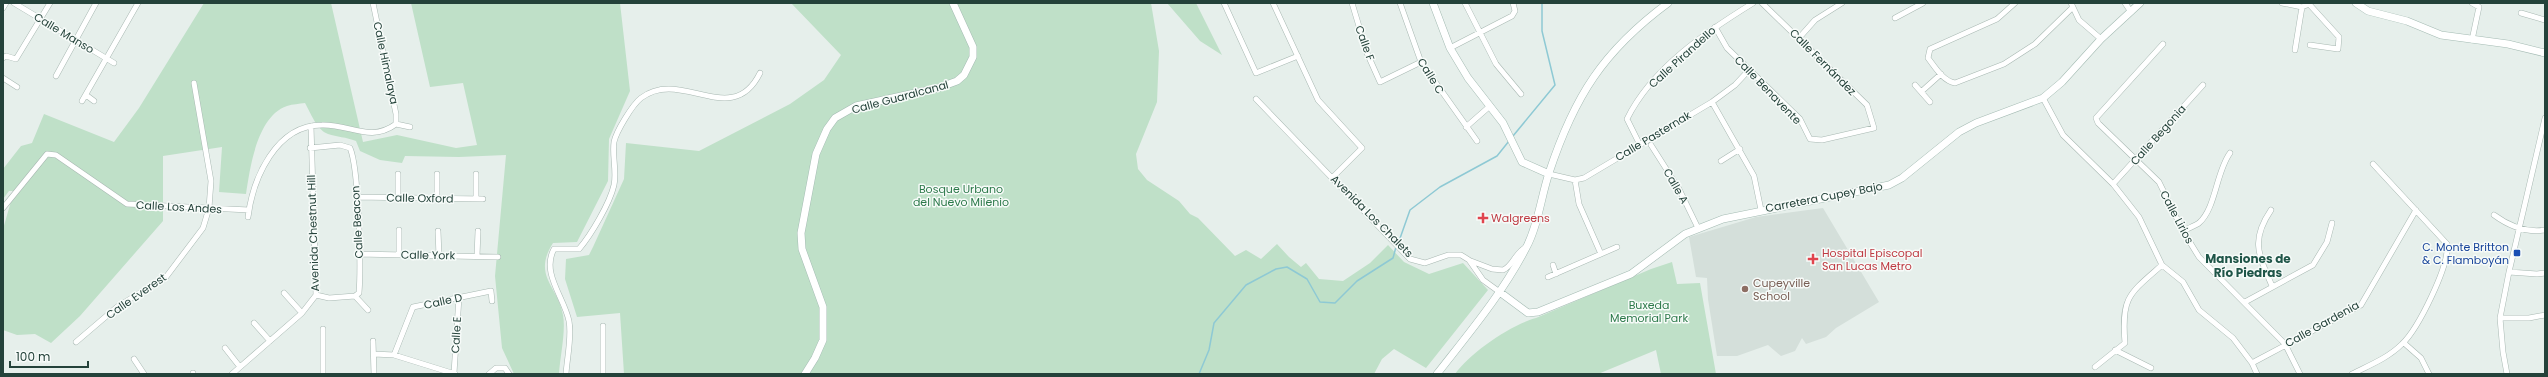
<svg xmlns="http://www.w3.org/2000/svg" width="2548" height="377" font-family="Poppins,sans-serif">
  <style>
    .built { fill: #d4dfda }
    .green { fill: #bfe0c8 }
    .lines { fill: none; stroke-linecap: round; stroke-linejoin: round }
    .stream { stroke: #8ec9d4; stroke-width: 1.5 }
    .street-casing { stroke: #a8b8b2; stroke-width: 6 }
    .secondary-casing { stroke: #a4bbb3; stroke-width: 8 }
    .street { stroke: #fff; stroke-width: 5 }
    .secondary { stroke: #fff; stroke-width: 7 }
    .health-dot { fill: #e0444e; stroke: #f7fbf9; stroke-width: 1.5 }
    .transit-dot { fill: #1a4fb4; stroke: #f7fbf9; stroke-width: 1.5 }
    .education-dot { fill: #8d6e63; stroke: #f7fbf9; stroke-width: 1.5 }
    .labels { text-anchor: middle; stroke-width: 3; stroke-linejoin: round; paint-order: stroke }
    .street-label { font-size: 11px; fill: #24423a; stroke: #f7fbf9 }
    .park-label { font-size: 11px; fill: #2d7a4b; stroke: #f7fbf9 }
    .health-label { font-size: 11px; fill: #be3a42; stroke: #f7fbf9; text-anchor: start }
    .transit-label { font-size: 11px; fill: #164399; stroke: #f7fbf9; text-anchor: end }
    .education-label { font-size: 11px; fill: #785e54; stroke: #f7fbf9; text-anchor: start }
    .neighbourhood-label { font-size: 12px; font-weight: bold; fill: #1f5548; stroke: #f7fbf9 }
  </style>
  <rect width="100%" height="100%" fill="#e6efeb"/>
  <path class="built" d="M1823 208 1879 302 1836 328 1826 337 1806 344 1802 338 1795 351 1781 356 1768 345 1737 356H1717L1708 299 1707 278 1696 277 1689 237 1756 217Z"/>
  <path class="green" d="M204 3H331L363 142 397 135 456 148 477 145 463 83 430 87 411 3H620L630 91 609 139 608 181 577 242 553 243C532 276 558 286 563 315 566 331 560 357 559 374H514L502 348 495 276 506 155 459 157 405 156 402 163 380 160 360 151 356 141C346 137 337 137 328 134 317 130 310 112 305 103 299 104 293 104 287 106 257 116 250 168 246 194L219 192 222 147 163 156V221L80 316 51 343 35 334 17 335 3 330V229L14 191H9L3 199V169L21 146 32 143 44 114 114 142 139 108Z
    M791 3H1151L1159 51 1157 102 1136 154 1138 169 1147 180 1179 201 1190 214 1198 218 1235 256 1246 250 1261 259 1277 244 1289 257 1301 267 1306 263 1319 279 1343 281 1370 263 1388 245 1404 262 1429 274 1463 263 1488 290 1426 368 1394 349 1382 359 1374 374H624L620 313 577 317 565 279 566 259 589 255 593 247 624 179 626 143 699 151 790 104 824 80 841 55Z
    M1167 3H1196L1222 55 1200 41Z
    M1672 262 1677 284 1700 283 1716 374H1661L1656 350 1598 374H1455C1470 353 1510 325 1536 318L1651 269Z"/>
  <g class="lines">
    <path class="stream" d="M1513 136 1555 85 1542 31V3
      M1398 244 1410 210 1440 187 1497 156 1509 141
      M1199 374 1209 350 1214 323 1246 285 1276 269 1287 267 1307 279 1320 302 1335 303 1357 281 1393 258 1396 247"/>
    <g class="street-casing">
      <path id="street" d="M14 3 114 63
        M373 3 396 114V124
        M1224 3 1256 73 1298 56
        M1273 3 1318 100 1362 148 1333 177
        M1352 3 1367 53 1380 82 1421 62
        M1400 3 1421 62 1477 141
        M1465 3 1496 64 1521 94
        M2015 3 1997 19 1930 49 1928 58C1935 67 1943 81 1955 83L2004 64 2035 44 2072 8
        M2071 3 2079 20 2101 39
        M2125 3 2131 12
        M2282 3 2302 7 2309 4 2339 37 2338 49 2310 45
        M3 8 6 3
        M2521 13 2545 20
        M1895 18 1923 3
        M1715 27 1727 48 1800 119 1810 139 1822 140 1874 128 1867 105 1762 3
        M1799 38 1815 20 1842 3
        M2472 40 2479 7 2472 3
        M2163 44 2096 118 2098 123 2159 182 2183 231 2199 257 2285 344 2300 374
        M1450 48 1512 16 1515 11 1513 3
        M2295 50 2302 7
        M3 58 6 56 16 59 50 3
        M56 76 96 3
        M3 78 17 87
        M1915 85 1930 102
        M1922 91 1941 74
        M86 95 94 101
        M2043 98 2063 135 2113 184 2139 217 2162 265 2183 282 2199 310 2233 338 2252 363 2257 374
        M1256 99 1410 259 1425 263 1448 255H1461L1469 260 1483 280 1501 293
        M82 101 138 3
        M1712 102 1754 176 1761 210
        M396 124 410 127
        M1466 127 1490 106
        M1640 145 1627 119C1652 68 1706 32 1753 3
        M1651 145 1679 189 1698 228
        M310 148 340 145 350 148C359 168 361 268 359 293L355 296 329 298 316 295
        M1721 161 1740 149
        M476 174V199
        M1549 174 1575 180 1584 178 1712 102 1735 85 1749 70
        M1575 180 1579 204 1601 254
        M2113 184 2203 85
        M356 197 483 199
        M398 198V174
        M437 198V174
        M3 208 47 154 56 155 127 204 249 210
        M2271 210C2250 241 2259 255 2272 286
        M2494 215C2509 226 2526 233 2545 230
        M248 217C253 178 276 125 322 125 350 124 370 143 396 124
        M399 230V255
        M438 231 439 256
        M2183 231C2188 228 2195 226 2199 223 2216 208 2216 172 2230 153
        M358 254 498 257
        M477 256 478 231
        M1471 261 1492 269 1503 270C1513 266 1514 254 1526 247
        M1553 265 1556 274
        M2509 272 2537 274 2545 273
        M1548 277 1617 247
        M284 293 302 313
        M355 296 368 310
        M2245 302 2313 265 2327 242 2332 223
        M2500 318H2529L2545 315
        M254 323 270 341
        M323 329V374
        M373 341 374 374
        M76 342 117 307 166 277 203 228 209 208 211 181 194 83
        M2404 343 2421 358 2429 374
        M225 348 240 367
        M2115 350 2151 368
        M374 354 394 355 455 374
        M394 355 413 307 491 291 492 301
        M134 359 144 374
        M2252 363 2361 305 2416 210
        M2095 367 2125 343C2121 297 2129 294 2162 265
        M193 373V374
        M454 373 459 297
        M232 374 302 313 316 295 311 126
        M489 374 496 368H505L509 374
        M566 374C567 358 572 337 569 321 564 297 541 273 554 249H579C591 235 610 203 614 185 617 172 612 156 614 142 616 132 632 105 641 98 681 67 732 130 760 73
        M603 374V326
        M2352 374C2370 365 2388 358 2402 344 2418 329 2450 265 2447 244L2373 164
        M2507 374 2503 352 2500 318 2509 272 2545 118"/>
    </g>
    <g class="secondary-casing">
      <path id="secondary" d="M1433 3 1450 48 1468 78 1503 123 1522 162 1549 174
        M2356 3 2368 11 2407 21 2441 35 2508 44 2545 53
        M1501 293 1528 313 1538 312 1631 274 1685 234 1723 219 1889 185 1902 178 1959 132 1976 123 2043 98 2062 82 2101 39 2140 3
        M805 374 815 358 823 340V307L802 249 801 233 816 154 827 129 835 118 856 106 938 88 957 81 964 75 973 57V47L953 3
        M1437 374C1469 333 1502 294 1526 248 1538 226 1541 197 1549 173 1574 97 1603 51 1668 3"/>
    </g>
    <use href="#street" class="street"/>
    <use href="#secondary" class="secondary"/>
  </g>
  <g class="health-dot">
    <path d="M1481 212h4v4h4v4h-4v4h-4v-4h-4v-4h4z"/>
    <path d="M1811 253h4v4h4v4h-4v4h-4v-4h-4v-4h4z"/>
  </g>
  <rect class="transit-dot" x="2513" y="249" width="8" height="8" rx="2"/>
  <circle class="education-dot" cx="1745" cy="289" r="4"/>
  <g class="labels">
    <g class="street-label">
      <text transform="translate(64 33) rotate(31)" y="4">Calle Manso</text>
      <text transform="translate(1365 43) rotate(70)" y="4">Calle F</text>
      <text transform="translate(1682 57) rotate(-42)" y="4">Calle Pirandello</text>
      <text transform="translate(1823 62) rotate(45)" y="4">Calle Fernández</text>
      <text transform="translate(386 63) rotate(78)" y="4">Calle Himalaya</text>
      <text transform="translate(1431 76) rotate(58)" y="4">Calle C</text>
      <text transform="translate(1768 90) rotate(46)" y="4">Calle Benavente</text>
      <text transform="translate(900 97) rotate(-15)" y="4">Calle Guaralcanal</text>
      <text transform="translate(2158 135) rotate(-48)" y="4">Calle Begonia</text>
      <text transform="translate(1653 136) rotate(-31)" y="4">Calle Pasternak</text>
      <text transform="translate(1676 186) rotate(60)" y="4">Calle A</text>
      <text transform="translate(1824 197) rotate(-11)" y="4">Carretera Cupey Bajo</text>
      <text transform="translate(420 198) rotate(1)" y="4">Calle Oxford</text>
      <text transform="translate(179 207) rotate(3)" y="4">Calle Los Andes</text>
      <text transform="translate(1372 216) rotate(45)" y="4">Avenida Los Chalets</text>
      <text transform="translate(2177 217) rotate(62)" y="4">Calle Lirios</text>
      <text transform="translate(357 222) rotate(-93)" y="4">Calle Beacon</text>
      <text transform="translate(313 233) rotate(-92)" y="4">Avenida Chestnut Hill</text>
      <text transform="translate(428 255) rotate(1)" y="4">Calle York</text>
      <text transform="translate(136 296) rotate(-35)" y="4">Calle Everest</text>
      <text transform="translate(443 301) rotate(-12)" y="4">Calle D</text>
      <text transform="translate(2322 324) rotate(-29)" y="4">Calle Gardenia</text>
      <text transform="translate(456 335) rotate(-87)" y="4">Calle E</text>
    </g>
    <g class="park-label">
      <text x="961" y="193">Bosque Urbano<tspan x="961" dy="13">del Nuevo Milenio</tspan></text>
      <text x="1649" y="309">Buxeda<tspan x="1649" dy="13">Memorial Park</tspan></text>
    </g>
    <g class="health-label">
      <text x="1491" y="222">Walgreens</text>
      <text x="1822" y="257">Hospital Episcopal<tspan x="1822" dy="13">San Lucas Metro</tspan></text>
    </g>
    <g class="transit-label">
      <text x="2509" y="251">C. Monte Britton<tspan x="2509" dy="13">&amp; C. Flamboyán</tspan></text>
    </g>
    <g class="education-label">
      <text x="1753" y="287">Cupeyville<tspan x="1753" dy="13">School</tspan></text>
    </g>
    <g class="neighbourhood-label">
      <text x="2248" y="263">Mansiones de<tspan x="2248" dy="14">Río Piedras</tspan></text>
    </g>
  </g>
  <rect width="2548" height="377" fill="none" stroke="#24423a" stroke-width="8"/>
  <path d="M10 361v6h78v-6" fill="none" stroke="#24423a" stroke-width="2"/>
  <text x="16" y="361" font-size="12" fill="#24423a" stroke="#f7fbf9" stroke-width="3" paint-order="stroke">100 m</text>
</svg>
